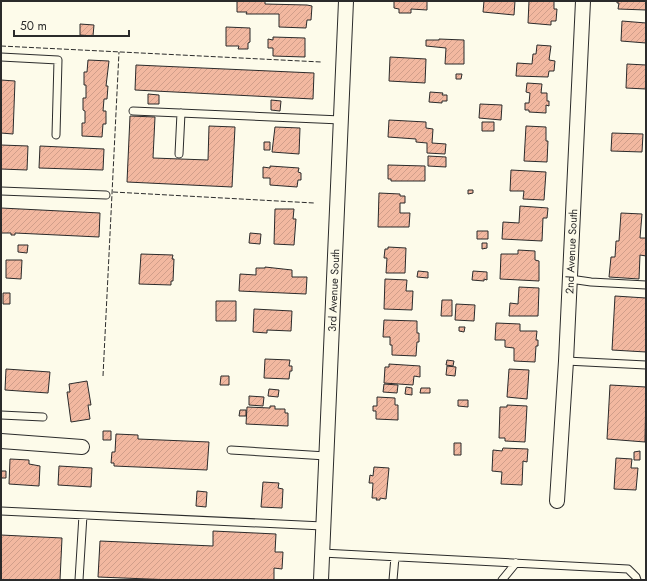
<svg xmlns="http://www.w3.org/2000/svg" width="647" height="581" font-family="Jost,sans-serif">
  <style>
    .building { fill: url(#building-hatch); stroke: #2b2b2b }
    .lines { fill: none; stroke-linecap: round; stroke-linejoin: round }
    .service-casing { stroke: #2b2b2b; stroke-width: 9 }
    .minor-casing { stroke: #2b2b2b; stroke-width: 16 }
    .service { stroke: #fdfbea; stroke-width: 7 }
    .minor { stroke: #fdfbea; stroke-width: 14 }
    .fence { stroke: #2b2b2b; stroke-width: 1; stroke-dasharray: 5 2; stroke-linecap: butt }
    .labels { text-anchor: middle; stroke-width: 3; stroke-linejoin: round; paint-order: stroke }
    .street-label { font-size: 11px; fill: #2b2b2b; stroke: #fdfbea }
  </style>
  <defs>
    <pattern id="building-hatch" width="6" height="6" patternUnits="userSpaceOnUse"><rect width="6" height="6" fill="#f2b8a0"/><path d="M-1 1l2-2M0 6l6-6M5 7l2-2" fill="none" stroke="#d09e8a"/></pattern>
  </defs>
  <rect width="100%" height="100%" fill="#fdfbea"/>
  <path class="building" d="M237 1H265V4L307 5 312 6 311 20H307L306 28 279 27V14H246L247 12H237Z
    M394 1H427V10L411 9V13H399V9L394 8Z
    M484 1H515L514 15 483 12Z
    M529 1H554V9H557L556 21H551V25L528 23Z
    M617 1H646V10L618 9 619 3H617Z
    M622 21 646 23V43L621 41Z
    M80 24 94 25 93 36 80 35Z
    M226 27 250 28V42L248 43V49H238L239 46H226Z
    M273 37 305 38V57L273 56V48H268V39L273 40Z
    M439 39 464 40V64H445L446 48 426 46V40H439Z
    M537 45 551 46 549 60 555 61 554 71H549L548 77 516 76 517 63 532 64 533 54H536Z
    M390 57 426 59 425 83 389 81Z
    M88 60 109 61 106 86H108L107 99H104L103 111H106V124H103L102 137 82 136V123H85V111L83 110V98H86V85H84V72H87Z
    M627 64 646 65V89L626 88Z
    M136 65 314 73 313 99 135 90Z
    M456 74H462L461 79H456Z
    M1 80 15 81 13 134 1 133Z
    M527 83 542 84 541 93H547V101H549V106L546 105V113L529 112V110H525V103H529L530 93 526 92Z
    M430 92 443 93 442 95H447V101H442V103L429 102Z
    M148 94 159 95V104H148Z
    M271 100 281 101 280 111 271 110Z
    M480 104 502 105 501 120 479 118Z
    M130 116 155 117 153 158 208 160 209 126 235 127 232 187 127 182Z
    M389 120 426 122V128L433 129 432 143 446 144 445 154 427 153V143L416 142V139L388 137Z
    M482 122H494V131H482Z
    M526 126 546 127V141H548L547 162 524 161Z
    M275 127 300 128 299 154 272 152Z
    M612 133 643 134 642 152 611 151Z
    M264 142H270V150H264Z
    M1 145 28 146 27 170 1 169Z
    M40 146 104 149 103 170 39 168Z
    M428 156 446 157V167L428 166Z
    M388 165 425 166V181H391V179H388Z
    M270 166 299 168 298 172 301 173V180H298L297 187 270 185V178H263V167L270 168Z
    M511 170 546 172 544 200 523 199 524 191H510Z
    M468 190H473V193L468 194Z
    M379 193 400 194V196H405V203H400V213H410L409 227H378Z
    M520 206 548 208 547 218H543L542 241 502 239 503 222 519 223Z
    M1 208 100 213 99 237 15 233V235H11V233H1Z
    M275 209H294L293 219H296L294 245 274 244Z
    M621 213 642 214 640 238H646V256L640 255 639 279 609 277 611 257H615L616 241H619Z
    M477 231H488V239H477Z
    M250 233 261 234 260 244 249 243Z
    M482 243H487V248L482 249Z
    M18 245H28L27 253 18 252Z
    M388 247 406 248 405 273H386L387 258H384L385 249H388Z
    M518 250 535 251V260L539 261V281L500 279 501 254H518Z
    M141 254 173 255 172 259H174L173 281H171V285L139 284Z
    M6 260H22L21 279 6 278Z
    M265 267 292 270V277H307L306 294 239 291 240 274 256 275V268H265Z
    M418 271 428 272V278L417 277Z
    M473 271 487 272V280L484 279V281L472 280Z
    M385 279 407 280 406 291H413L412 310 384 309Z
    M519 287 539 288 538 316H509L510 303 518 304Z
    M3 293H10V304H3Z
    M615 296 646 298V352L612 350Z
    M442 300H452V316H441Z
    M216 301H236V321H216Z
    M456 304 475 305 474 321 455 320Z
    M254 309 292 311 291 331 267 330V333L253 332Z
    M384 320 417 321V333H419V342H417L416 356 392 355V345H390V337H383Z
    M496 323 520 324V331H537L536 340H538V346H536L535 362 514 361V348L505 347V340H495Z
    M459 327H465L464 332 459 331Z
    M265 359 290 360 289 366H292V371H290L289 379 264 378Z
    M447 360 454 361 453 366 446 365Z
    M389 364 420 366V377L414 376 413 385 384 383 385 367H389Z
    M447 366 456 367 455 376 446 375Z
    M6 369 50 372 48 393 5 390Z
    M509 369 529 370 527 399 507 397Z
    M221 376H229V385H220Z
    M87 381 91 405H88L90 419 71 422 67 392H70L69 384Z
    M384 384 398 385 397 393 383 392Z
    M610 385 646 387 645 442 607 439Z
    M406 387 412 388V395L405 394Z
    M421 388H430V393H420Z
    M269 389 279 390 278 397 268 396Z
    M249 396 264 397 263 406 249 405Z
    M377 397 395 398V405H398V420L376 419V411H373V406H377Z
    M458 400H468V407L458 406Z
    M507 405 527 406 525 442 505 441V438H499L500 407H507Z
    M270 406H275V409H285V413H288V426L246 424 247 407 270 408Z
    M240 410H246V416H239Z
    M103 431H111V440H103Z
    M116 434 138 435V439L209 442 207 470 114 466V463H111L112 452H115Z
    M454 443H461V455H454Z
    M503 448 528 449 527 462 523 461 522 485 501 484 502 472 492 471 493 450 502 451Z
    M640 451V460H634V452Z
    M616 458 632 459 631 468H638L636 490 614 489Z
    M10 459 29 460V464L40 466 39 486 9 484Z
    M59 466 92 468 91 487 58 485Z
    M374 467 389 468 386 499 380 498V500H376L377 498H372L373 483H369L370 475 373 476Z
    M1 471H6V478H1Z
    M263 482 279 483 278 488 283 489 282 508 261 507Z
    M197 491 207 492 206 507 196 506Z
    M213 531 276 534 275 552H283L282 569 274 568V580H173L98 577 100 541 213 546Z
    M1 535 62 538 60 580H1Z"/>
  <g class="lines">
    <g class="service-casing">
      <path id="service" d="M1 57 58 60 56 135
        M133 111 341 120
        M179 154 181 113
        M1 191 106 195
        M570 279 591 282 646 285
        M566 361 646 365
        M1 415 43 417
        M231 450 326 456
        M1 511 323 526
        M322 553 628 569 636 577 637 580
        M79 580 83 515
        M393 580 395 557
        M502 580 516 563"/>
    </g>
    <g class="minor-casing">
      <g id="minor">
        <path d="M1 441 82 447"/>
        <path id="s1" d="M557 501 566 361 583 1"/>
        <path id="s2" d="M321 580 346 1"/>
      </g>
    </g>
    <use href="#service" class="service"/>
    <use href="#minor" class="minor"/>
    <path class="fence" d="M1 46 321 62
      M113 192 314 203
      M103 376 119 52"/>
  </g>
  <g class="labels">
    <g class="street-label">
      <text dy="4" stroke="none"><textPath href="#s1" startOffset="250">2nd Avenue South</textPath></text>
      <text dy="4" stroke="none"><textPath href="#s2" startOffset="290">3rd Avenue South</textPath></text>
    </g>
  </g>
  <rect width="647" height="581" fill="none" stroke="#2b2b2b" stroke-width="4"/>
  <path d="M14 30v6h115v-6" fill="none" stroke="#2b2b2b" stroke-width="2"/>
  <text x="20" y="30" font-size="12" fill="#2b2b2b" stroke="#fdfbea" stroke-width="3" paint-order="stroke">50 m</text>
</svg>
